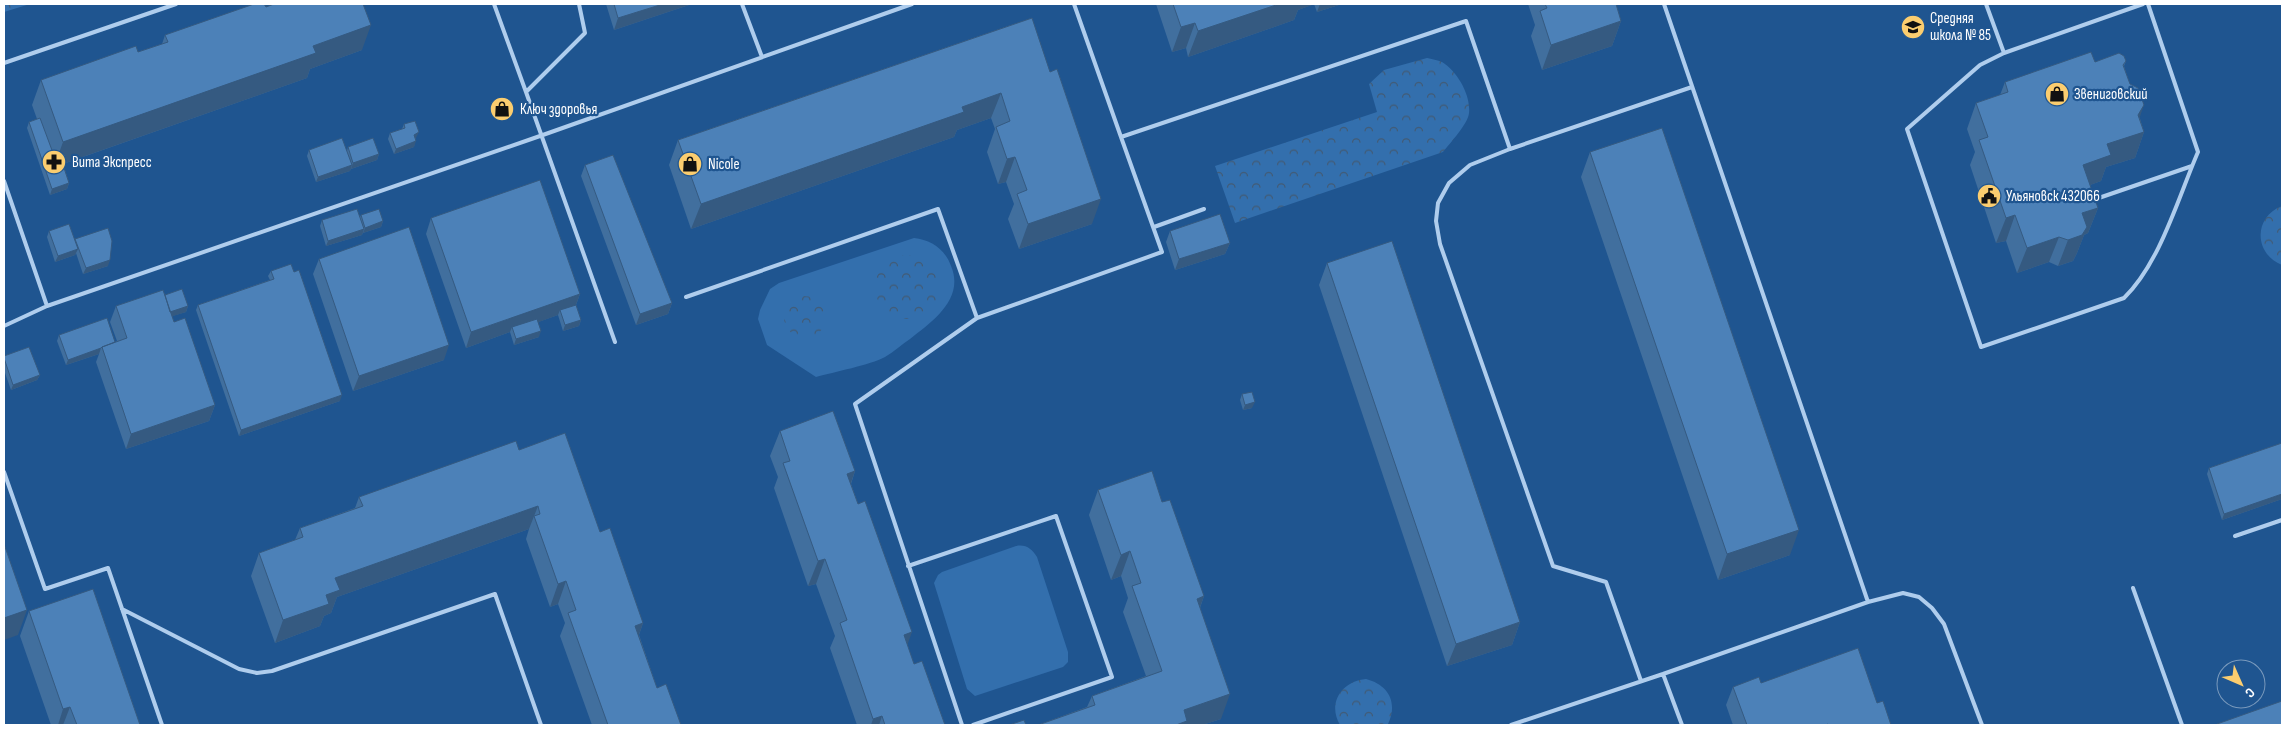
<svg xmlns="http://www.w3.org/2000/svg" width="2286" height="729" font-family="'Sofia Sans Condensed',sans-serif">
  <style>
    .grass { fill: #336fad }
    .park { fill: url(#park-crowns) }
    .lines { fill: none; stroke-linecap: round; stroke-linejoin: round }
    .service { stroke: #afcded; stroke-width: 4 }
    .wall { fill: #416f9e }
    .shaded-wall { fill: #355a81 }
    .building { fill: #4c81b8; stroke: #355a81 }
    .labels { text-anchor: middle; stroke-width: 4.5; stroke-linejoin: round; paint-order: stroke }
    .poi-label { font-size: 15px; fill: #fff; stroke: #1f5590; text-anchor: start }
  </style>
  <defs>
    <pattern id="park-crowns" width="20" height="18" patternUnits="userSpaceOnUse" patternTransform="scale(1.25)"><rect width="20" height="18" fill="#336fad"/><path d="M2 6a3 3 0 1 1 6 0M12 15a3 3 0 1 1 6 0" fill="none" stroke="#425a73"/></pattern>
  </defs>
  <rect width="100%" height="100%" fill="#1f5590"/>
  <path class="grass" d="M914 238C931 240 945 249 951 266 965 299 932 322 910 339 902 344 894 352 885 357 870 365 834 372 816 377L767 345 758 319 760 310 770 289 779 283Z
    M1016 546C1026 544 1032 549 1037 557L1068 652V662L1063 667 975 696 967 689 934 583 938 575 942 572Z"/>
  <path class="park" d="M4 4H30L4 12Z
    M1427 58C1431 59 1438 60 1442 62 1457 71 1471 95 1469 113 1468 124 1450 143 1443 152L1235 223 1215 166 1377 112 1369 84 1384 70Z
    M2282 206V265C2254 254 2253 217 2282 206Z
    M875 287a32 32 0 1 1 64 0a32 32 0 1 1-64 0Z
    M784 317a21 21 0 1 1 42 0a21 21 0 1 1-42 0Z
    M1366 679C1389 685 1398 703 1388 724L1340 725C1327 703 1342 681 1366 679Z"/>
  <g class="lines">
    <path class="service" d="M494 4 526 92
      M579 4 585 33 526 92 615 342
      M742 4 762 57
      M1074 4 1121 137 1466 21 1510 149
      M1664 4 1868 602 1903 593 1919 597 1932 608 1944 624 1982 725
      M1986 4 2004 53
      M2143 4 2004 53 1980 65 1907 129 1981 347 2124 298C2160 263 2178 198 2198 152L2148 4
      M4 63 176 4
      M4 181 47 306
      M2090 201 2192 166
      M1154 227 1204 209
      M686 297 938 209 977 318
      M4 326 47 306 540 136 912 4
      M4 472 45 589 108 568 162 725
      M2235 536 2282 520
      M908 566 1056 516 1112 677 973 725
      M2133 588 2182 725
      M122 609 239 669 257 673 272 671 495 594 541 725
      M1641 681 1606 582 1553 566 1440 244 1436 221 1438 203 1449 183 1470 165 1510 149 1692 87
      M962 725 855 404 977 318 1162 252 1121 137
      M1511 725 1663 674
      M1682 725 1663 674 1868 602"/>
  </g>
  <path class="wall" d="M606 4H692L614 30Z
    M1156 4H1342L1317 12 1314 4 1298 10 1294 20 1188 57 1186 48 1172 52Z
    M1528 4H1616L1621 21 1612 46 1542 70 1531 36 1535 25Z
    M266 7 362 50 310 69 307 78 63 164 69 183 67 189 50 195 27 128 29 122 37 119 32 105 41 80 138 52 162 44 165 35Z
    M1032 18 1092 224 1019 249 1008 219 1014 204 1006 182 998 184 987 152 995 129 991 118 957 130 954 137 691 229 669 165 678 140Z
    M2126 61 2124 66 2144 132 2135 158 2106 167 2101 181 2090 185 2098 208 2088 233 2084 235 2077 253 2073 261 2058 266 2049 262 2017 273 2006 241 1996 243 1970 165 1975 152 1967 129 1976 103 2000 95 2005 82 2095 62Z
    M404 124 416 138 415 139 414 147 394 154 388 139 390 133 402 129Z
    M348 147 379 154 377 160 351 169V168L350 171 316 182 307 156 309 150 347 151Z
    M1590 152 1790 555 1718 580 1581 177Z
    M585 165 672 303 668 314 636 325 581 176Z
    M361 215 383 221 381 227 363 233V232L362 235 326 246 320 226 322 220 360 217Z
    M431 218 580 294 576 305 581 320 579 326 563 331 558 315 538 322 539 337 514 345 510 332 466 348 426 234Z
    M49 231 75 241V239L108 266 83 274 76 253 75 255 55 262 47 237Z
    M1170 231 1230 243 1225 254 1175 270 1166 242Z
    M319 259 444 360 353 391 313 274Z
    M1327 263 1520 622 1512 645 1447 666 1319 285Z
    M271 271 340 401 239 436 196 310 198 305 270 280 268 276Z
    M165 295 188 306 186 312 172 316 174 322 215 405 209 421 126 449 96 362 99 354 66 365 57 341 59 335 115 342 117 341 110 322 116 306Z
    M4 356 40 375 37 380 11 390 4 370Z
    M1242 394 1252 408 1243 410 1240 400Z
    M780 431 855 471 851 484 914 664 945 725H857L830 648 835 636 816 584 808 586 774 488 778 477 770 456Z
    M2282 443V499L2222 520 2207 474 2209 468Z
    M519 450 600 532 643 623 639 635 657 688 681 725H592L560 636 565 623 558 604 550 607 526 539 529 529 337 597 331 613 324 616 320 626 275 643 251 576 259 553 295 540 300 528 355 508 359 497Z
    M1098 490 1162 502 1204 596 1200 608 1221 719 1202 725H1038L1087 707 1092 696 1146 676 1123 612 1128 598 1121 576 1111 580 1089 515Z
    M29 611 140 725H51L20 636Z
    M1761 683 1877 703 1891 725H1733L1726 705 1733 687Z"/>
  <path class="shaded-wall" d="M663 4H692L614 30 618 18Z
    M1279 4H1315L1298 10 1294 20 1188 57 1198 31Z
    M1320 4H1342L1317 12Z
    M1621 21 1612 46 1542 70 1551 45Z
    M1195 23 1186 48 1172 52 1181 27Z
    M371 25 362 50 310 69 307 78 54 167 63 142 313 46Z
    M1001 93 991 118 957 130 954 137 691 229 701 204 962 107Z
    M2144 105 2135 131 2144 132 2135 158 2106 167 2101 181 2074 191 2083 165 2138 115Z
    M419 132 416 138 412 140 414 135Z
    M416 141 414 147 394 154 396 149Z
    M379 154 377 160 351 169 353 163Z
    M1015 157 1006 182 998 184 1007 159Z
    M352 165 350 171 316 182 318 177Z
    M69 183 67 189 50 195 52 189Z
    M1101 199 1092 224 1019 249 1028 224Z
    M2098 208 2088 233 2084 235 2077 253 2073 261 2058 266 2068 240 2082 213Z
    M2015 215 2006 241 1996 243 2006 218Z
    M383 221 381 227 363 233 365 228Z
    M364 229 362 235 326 246 328 241Z
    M2059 237 2049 262 2017 273 2027 248Z
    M1230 243 1225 254 1175 270 1179 259Z
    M78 249 75 255 55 262 58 256Z
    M110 260 108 266 83 274 86 268Z
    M580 294 574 310H560L558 315 514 331 512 327 510 332 466 348 471 332Z
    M672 303 668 314 636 325 640 314Z
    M188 306 186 312 164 319 166 313Z
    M581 320 579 326 563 331 565 325Z
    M541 331 539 337 514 345 516 339Z
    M449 345 444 360 353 391 359 376Z
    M101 348 99 354 66 365 68 360Z
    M40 375 37 380 11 390 13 385Z
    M342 395 340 401 239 436 241 430Z
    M1255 402 1252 408 1243 410 1245 405Z
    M215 405 209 421 126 449 131 434Z
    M855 471 846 497 847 474Z
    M2282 494V499L2222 520 2224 514Z
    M538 506 529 529 337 597 331 613 324 616 320 626 275 643 283 620 326 595 335 578Z
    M1799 530 1790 555 1718 580 1727 554Z
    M1130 551 1121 576 1111 580 1121 555Z
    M825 559 816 584 808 586 818 561Z
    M566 581 558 604 550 607 558 584Z
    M1204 596 1195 621 1197 599Z
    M27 610 18 635 4 640V618Z
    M1520 622 1512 645 1447 666 1456 644Z
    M643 623 635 646V626Z
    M912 632 903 657 904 635Z
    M1230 694 1221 719 1202 725H1176L1184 710Z
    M70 707 63 725H58L63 709Z
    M882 716 879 725H871L873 719Z"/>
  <path class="building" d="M254 4H264L266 7 274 4H363L371 25 313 46 316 53 63 142 41 80 136 46 138 52 168 42 165 35Z
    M614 4H663L618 18Z
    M1173 4H1279L1198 31 1195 23 1181 27Z
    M1545 4H1616L1621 21 1551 45 1540 11 1547 8Z
    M1032 18 1050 72 1057 69 1101 199 1028 224 1017 194 1027 190 1015 157 1007 159 996 127 1010 121 1001 93 962 107 964 112 701 204 678 140Z
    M2091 52 2095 62 2119 53 2124 56 2126 61 2123 65 2130 84 2138 88 2144 105 2138 115 2144 132 2107 144 2111 155 2083 165 2098 208 2082 213 2087 227 2082 235 2068 240 2059 237 2027 248 2015 215 2006 218 1979 140 1988 137 1976 103 2008 92 2005 82Z
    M40 118 56 161 61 159 69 183 52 189 29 122Z
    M415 121 419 132 414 135 416 141 396 149 390 133 405 128 404 124Z
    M1662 128 1799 530 1727 554 1590 152Z
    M342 138 352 165 318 177 309 150Z
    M373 138 379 154 353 163 348 147Z
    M613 155 672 303 640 314 585 165Z
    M540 180 580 294 471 332 431 218Z
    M357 209 364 229 328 241 322 220Z
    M379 209 383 221 365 228 361 215Z
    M1220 214 1230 243 1179 259 1170 231Z
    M69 224 78 249 58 256 49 231Z
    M409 227 449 345 359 376 319 259Z
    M108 228 112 241 110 260 86 268 75 239Z
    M1392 241 1520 622 1456 644 1327 263Z
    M291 264 294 272 299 270 342 395 241 430 198 305 274 279 271 271Z
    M182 289 188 306 170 312 165 295Z
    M163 290 174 322 185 318 215 405 131 434 102 347 127 338 116 306Z
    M576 305 581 320 565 325 560 310Z
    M107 318 115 342 102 347 101 348 68 360 59 335Z
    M537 319 541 331 516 339 512 327Z
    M29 347 40 375 13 385 4 358V356Z
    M1252 392 1255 402 1245 405 1242 394Z
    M833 411 855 471 847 474 858 504 865 501 912 632 904 635 914 664 922 661 945 725H885L882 716 873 719 840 623 847 620 825 559 818 561 783 463 790 461 780 431Z
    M565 433 600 532 610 528 643 623 635 626 657 688 666 684 681 725H608L568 613 576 610 566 581 558 584 534 516 540 514 538 506 335 578 340 590 326 595 329 604 283 620 259 553 303 537 300 528 363 506 359 497 516 441 519 450Z
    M2282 443V494L2224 514 2209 468Z
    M1152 471 1162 502 1170 500 1204 596 1197 599 1230 694 1184 710 1187 721 1176 725H1038L1095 705 1092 696 1162 671 1132 586 1141 583 1130 551 1121 555 1098 490Z
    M4 544 27 610 4 618Z
    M93 589 140 725H77L70 707 63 709 29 611Z
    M1858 648 1877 703 1883 701 1891 725H1828V724L1826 725H1747L1733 687 1759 677 1761 683Z
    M2282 701V725H2217V724Z
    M1024 720 1026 725H1009Z"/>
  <defs>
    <g id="school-disc" transform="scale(1.25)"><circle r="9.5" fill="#fbcd6f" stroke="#1f5590"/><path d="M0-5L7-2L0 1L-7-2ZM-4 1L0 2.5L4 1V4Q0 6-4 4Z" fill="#111"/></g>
    <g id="shop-disc" transform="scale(1.25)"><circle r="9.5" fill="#fbcd6f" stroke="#1f5590"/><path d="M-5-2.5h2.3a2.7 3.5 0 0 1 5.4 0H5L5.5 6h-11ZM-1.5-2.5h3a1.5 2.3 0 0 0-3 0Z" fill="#111"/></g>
    <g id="pharmacy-disc" transform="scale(1.25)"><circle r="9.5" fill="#fbcd6f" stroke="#1f5590"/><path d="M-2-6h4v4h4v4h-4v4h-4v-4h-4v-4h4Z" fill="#111"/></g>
    <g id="civic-disc" transform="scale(1.25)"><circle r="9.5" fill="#fbcd6f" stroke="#1f5590"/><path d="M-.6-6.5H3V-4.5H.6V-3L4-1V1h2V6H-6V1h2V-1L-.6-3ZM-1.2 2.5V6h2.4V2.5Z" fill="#111"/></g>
  </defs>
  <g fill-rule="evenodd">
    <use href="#school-disc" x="1913" y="27"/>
    <use href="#shop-disc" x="2057" y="94"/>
    <use href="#shop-disc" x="502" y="109"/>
    <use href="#pharmacy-disc" x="54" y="162"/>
    <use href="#shop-disc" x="690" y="164"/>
    <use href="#civic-disc" x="1989" y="196"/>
  </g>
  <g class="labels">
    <g class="poi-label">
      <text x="1930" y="23">Средняя<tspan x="1930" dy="17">школа № 85</tspan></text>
      <text x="2074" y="99">Звениговский</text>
      <text x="520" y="114">Ключ здоровья</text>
      <text x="72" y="167">Вита Экспресс</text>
      <text x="708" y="169">Nicole</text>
      <text x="2006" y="201">Ульяновск 432066</text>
    </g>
  </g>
  <rect width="2286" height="729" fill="none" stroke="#ffffff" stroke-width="10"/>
  <g transform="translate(2241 684) rotate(135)"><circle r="24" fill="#1f5590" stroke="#7999bc"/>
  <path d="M0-4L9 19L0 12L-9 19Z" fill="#fbcd6f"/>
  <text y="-8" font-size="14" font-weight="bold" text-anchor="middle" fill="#ffffff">С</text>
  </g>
</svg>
